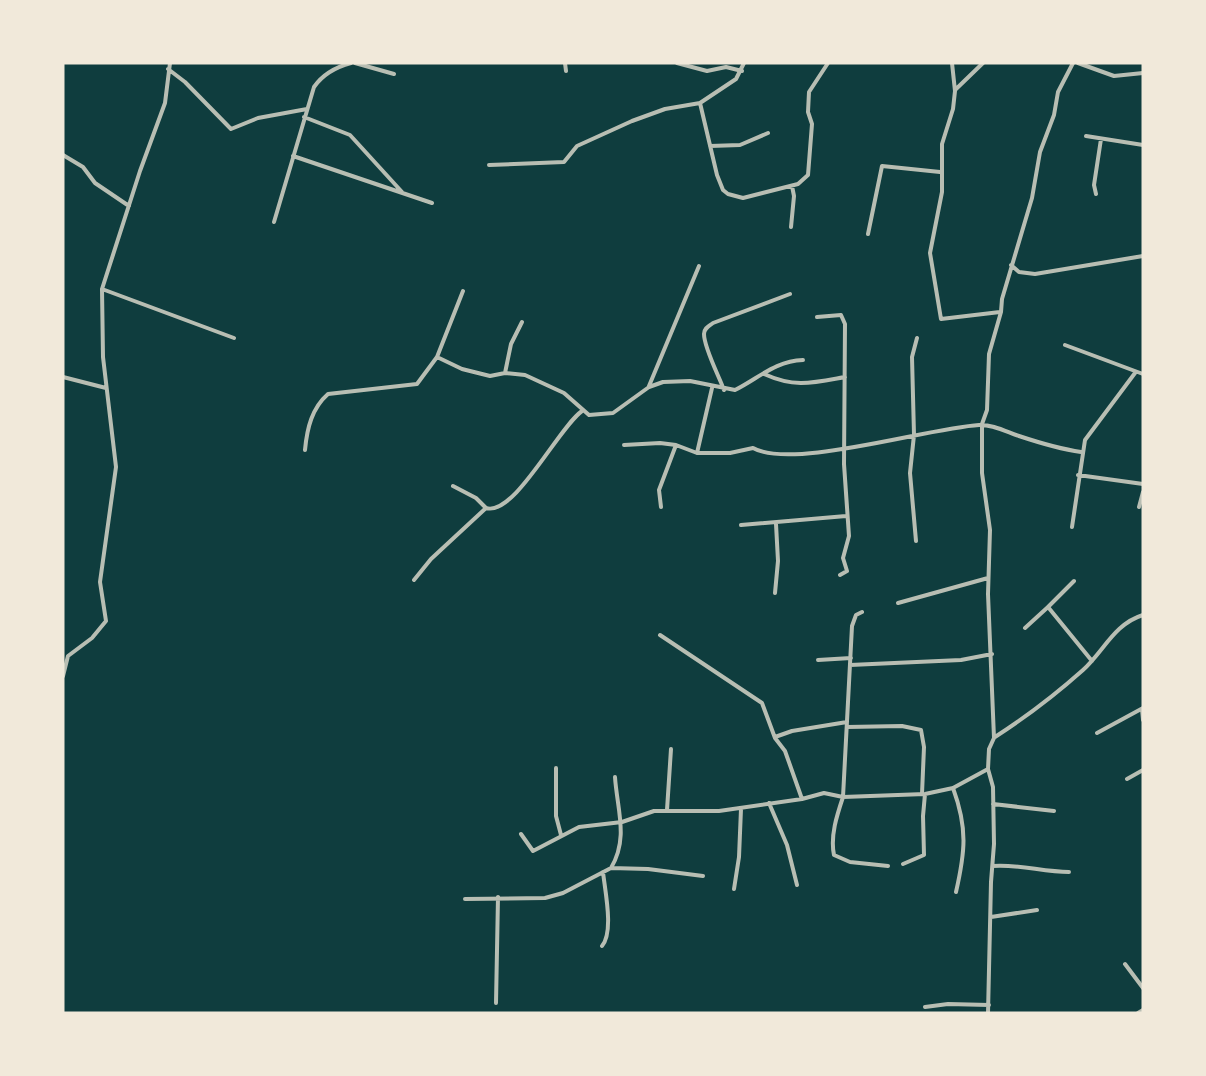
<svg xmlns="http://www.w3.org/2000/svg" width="1206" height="1076" font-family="'PT Sans Narrow',sans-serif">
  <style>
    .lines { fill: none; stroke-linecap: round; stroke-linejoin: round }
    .minor { stroke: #b8beb3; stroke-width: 4 }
  </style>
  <rect width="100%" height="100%" fill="#0f3d3e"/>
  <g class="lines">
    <path class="minor" d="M355 63 394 74
      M565 63 566 71
      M677 63 707 71 726 67 742 71
      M952 63 955 91 953 109 942 144V192L930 253 941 319 1000 312
      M1078 63 1114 76 1143 73
      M168 69 185 82 231 129 258 118 307 109
      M955 90 983 63
      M700 103 717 175 723 190 728 194 743 198 798 184 808 175 812 124 808 112 809 92 828 63
      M304 117 350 135 402 192
      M1086 136 1143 145
      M710 146 740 145 768 133
      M63 155 83 167 95 183 129 206
      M293 156 432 203
      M489 165 564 162 577 146 632 121 665 109 700 103 736 79 744 63
      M1096 194 1094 185 1101 139
      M274 222 314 87C323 74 336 67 351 63
      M791 227 794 196 792 186
      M868 234 882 166 940 172
      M1011 265 1019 272 1035 274 1143 256
      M102 289 234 338
      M817 317 841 315 845 324 844 464 849 536 843 558 847 571 840 575
      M1065 345 1143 374
      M437 357 462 369 490 376 505 373 525 375 564 393 589 415 613 413 649 387 663 382 690 381 735 390C759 378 775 361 803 360
      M505 373 511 344 522 322
      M764 374C795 388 812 383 845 377
      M63 377 106 388
      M649 386 699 266
      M724 390C719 376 704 348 704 334 704 328 709 326 713 323L790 294
      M624 445 660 443 676 445 697 453H730L753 448C792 470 928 428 979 425 992 424 1007 432 1019 436 1040 443 1060 449 1081 452
      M305 450C307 428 312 408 328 394L417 384 437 357 463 291
      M697 453 712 388
      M1078 475 1143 484
      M453 486 476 498 486 508C514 517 558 428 582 411
      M661 507 659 490 676 445
      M1139 507 1143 492
      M741 525 846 516
      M1072 527 1085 440 1135 373
      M916 541 910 473 914 435 912 357 917 338
      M414 580 431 559 486 508
      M1074 581 1048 607 1092 661
      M775 593 778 561 776 524
      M898 603 988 578
      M862 612 856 615 852 626 843 797C837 815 830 836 834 855L850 862 888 866
      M1025 628 1048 607
      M660 635 762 703 775 738 785 751 802 799
      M818 660 851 658
      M850 665 961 660 992 654
      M63 676 68 656 92 638 106 621 100 582 116 467 103 357 102 289 140 171 165 103 170 63
      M1142 709 1143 720
      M847 727 902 726 921 730 924 747 922 794
      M1097 733 1143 708
      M775 737 792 731 847 722
      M995 737C1026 717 1055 695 1083 670 1104 651 1114 624 1143 615
      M556 768V816L561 835
      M1127 779 1143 770
      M953 788C968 829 965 852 956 892
      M769 803 787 845 797 885
      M993 804 1054 811
      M667 810 671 749
      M521 834 533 851 579 827 622 822 654 811H719L802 799 824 793 843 797 925 794 953 788 988 769
      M903 864 924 855 923 816 925 794
      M993 866C1019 864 1043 872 1069 872
      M611 868 648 869 703 876
      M734 889 739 857 741 809
      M465 899 545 898 563 893 611 868C629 838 617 809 615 777
      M991 917 1037 910
      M602 946C614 932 605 891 603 872
      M1125 964 1143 988
      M496 1003 498 897
      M925 1007 948 1004 989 1005
      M988 1013 991 882 994 844 993 787 988 769 989 749 994 738 988 594 990 530 982 473V424L987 410 989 354 1001 312 1002 299 1032 198 1040 152 1054 115 1058 92 1073 63
      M1138 1013 1143 1010"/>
  </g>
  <rect width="1206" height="1076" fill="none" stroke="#f1e9da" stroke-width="129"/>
</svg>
